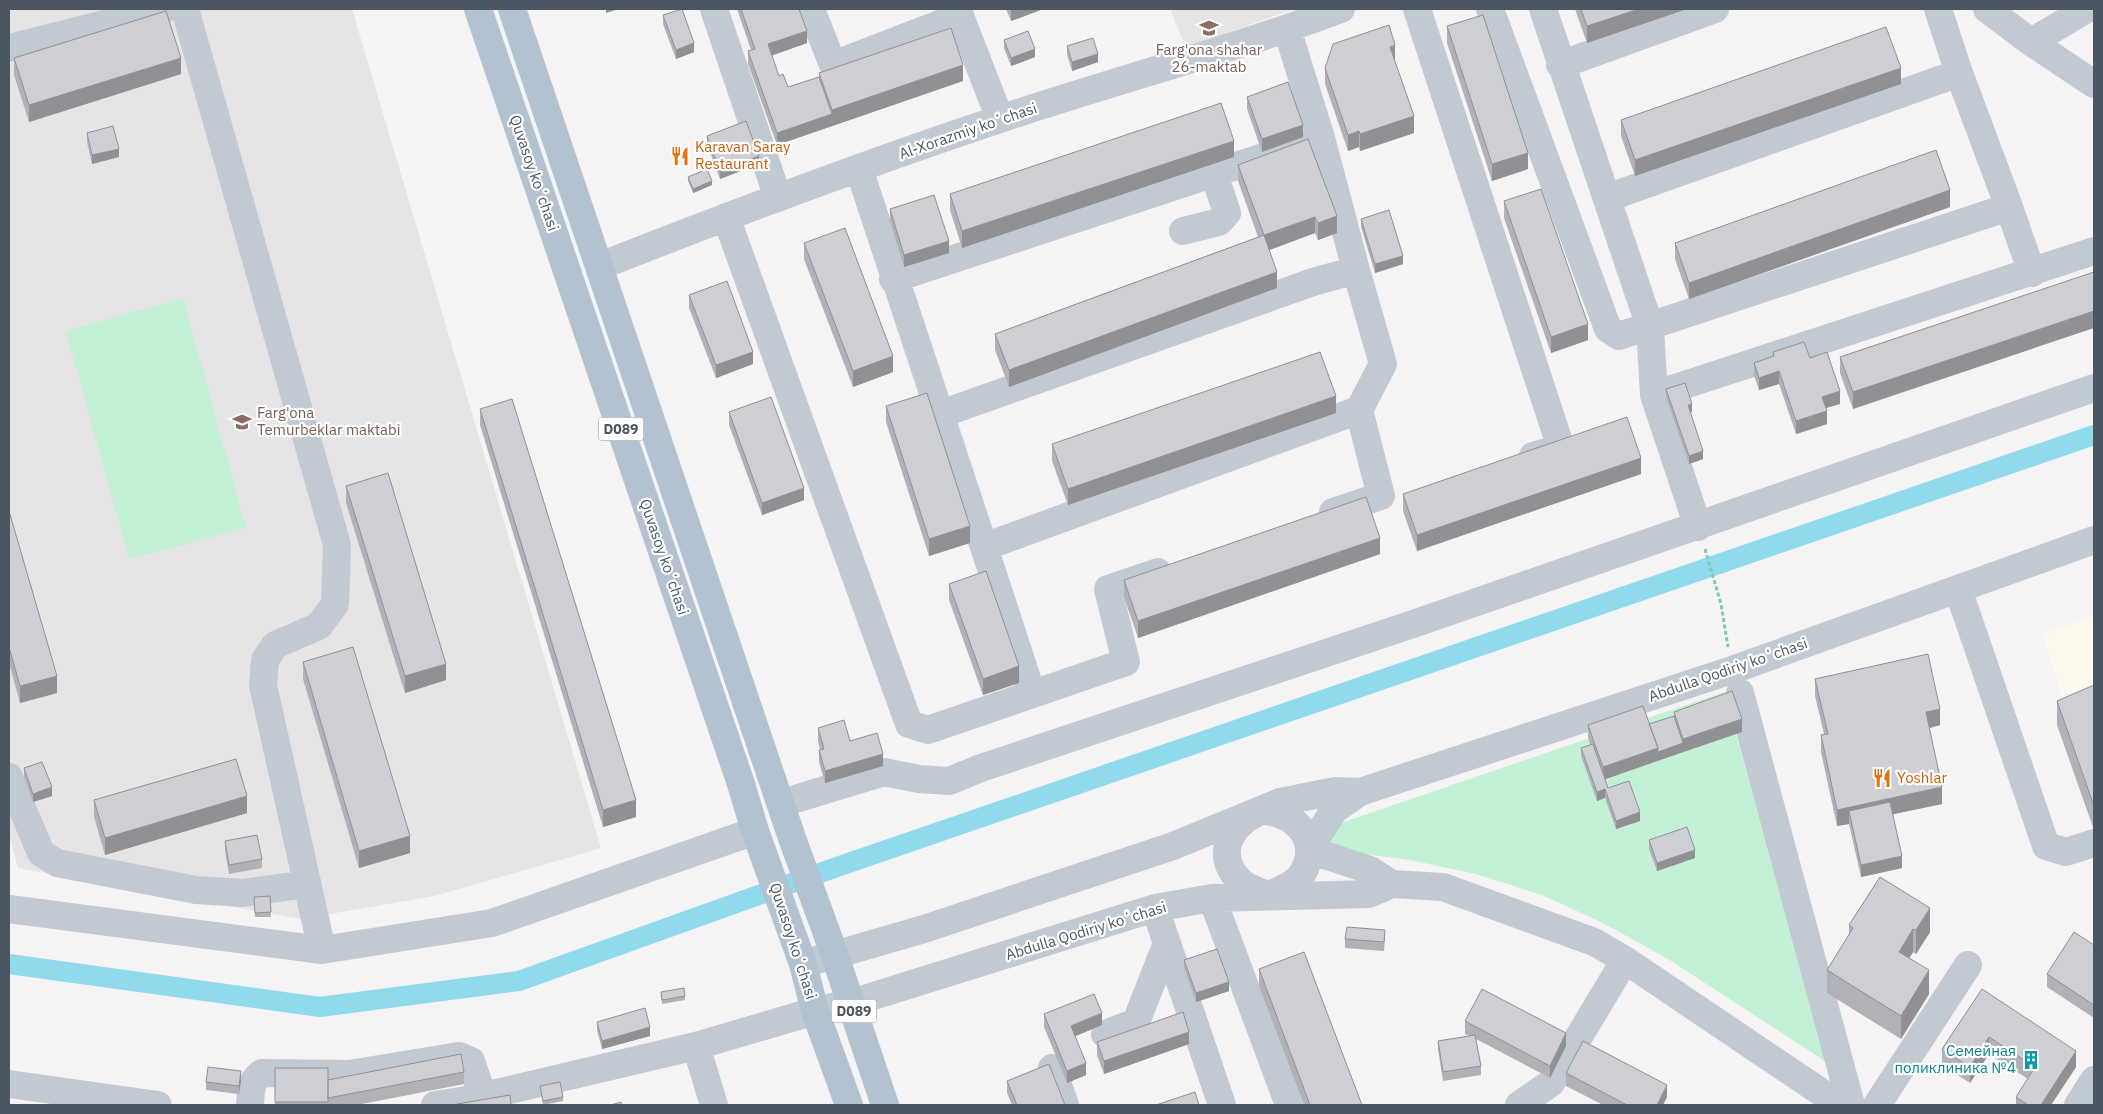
<svg xmlns="http://www.w3.org/2000/svg" width="2103" height="1114" font-family="'IBM Plex Sans',sans-serif">
  <style>
    .commercial { fill: #fdf9ef }
    .education { fill: #e6e4e5 }
    .green { fill: #c3f1d5 }
    .lines { fill: none; stroke-linecap: round; stroke-linejoin: round }
    .canal { stroke: #90daee; stroke-width: 20 }
    .path { stroke: #7ad0a6; stroke-width: 3; stroke-dasharray: 4 2.5; stroke-linecap: butt }
    .minor { stroke: #c1cad2; stroke-width: 28 }
    .major { stroke: #b3c2d1; stroke-width: 28 }
    .wall { fill: #b0b2b7 }
    .shaded-wall { fill: #909195 }
    .building { fill: #cdcfd5; stroke: #909195 }
    .labels { text-anchor: middle; stroke-width: 4.5; stroke-linejoin: round; paint-order: stroke }
    .shield { fill: #fff; stroke: #808990; stroke-width: 1 }
    .shield-label { font-size: 14px; font-weight: bold; fill: #4a5661 }
    .education-label { font-size: 15px; fill: #785e54; stroke: #fff }
    .street-label { font-size: 15px; fill: #4a5661; stroke: #fff }
    .food-label { font-size: 15px; fill: #c56008; stroke: #fff; text-anchor: start }
    .culture-label { font-size: 15px; fill: #0d838f; stroke: #fff; text-anchor: end }
  </style>
  <rect width="100%" height="100%" fill="#f5f3f3"/>
  <path class="commercial" d="M2094 616V804L2043 634Z"/>
  <path class="education" d="M9 9H352L601 848 435 896 300 919 18 868 9 835Z
    M1170 9H1293L1186 48Z"/>
  <path class="green" d="M183 298 246 528 129 559 66 331Z
    M1724 692 1828 1063 1668 959 1603 923 1542 895 1476 874 1410 860 1342 851 1330 846 1328 839 1338 824Z"/>
  <g class="lines">
    <path class="canal" d="M9 964 320 1007 519 981 834 868 2094 435"/>
    <path class="path" d="M1705 549 1721 604 1728 647"/>
    <path class="minor" d="M185 9 337 545 335 604 319 626 275 645 265 660 263 685 322 950
      M714 9 778 198
      M811 9 833 65 960 16 1000 119
      M1417 9 1561 448 1533 456
      M1490 9 1608 329 1619 336 2009 207 1959 73
      M1543 9 1650 327 1654 395 1698 527
      M1987 9 2031 42 2094 84
      M1287 29 1321 138
      M2031 42 2087 9
      M9 48 164 9
      M1560 65 1715 9
      M859 169 984 547
      M1607 198 1959 73 1938 9
      M2009 207 2032 273
      M726 217 909 724 928 730 1126 662 1108 589 1158 572
      M1183 231 1219 222 1227 213 1214 173
      M600 266C732 214 865 164 1000 119 1113 81 1229 51 1341 9
      M893 279 1321 138 1356 270
      M1654 395 2094 251
      M941 414 1313 282 1356 270 1383 364 1359 410
      M1958 589 2046 846 2066 852 2094 843
      M1740 693 1851 1105
      M1032 694 984 547 1359 410 1381 496 1333 512
      M9 777 41 853 57 863 196 890 242 893 307 884
      M782 803 884 772 919 779 949 781 981 768 1416 623 2094 388
      M1262 811C1296 812 1322 841 1302 874 1295 885 1282 889 1270 895 1260 892 1249 889 1241 882 1213 856 1230 822 1262 811Z
      M1392 884 1370 870 1309 850 1334 810 1360 792 1732 670 2094 540
      M1212 898 1289 1105
      M1155 908 1222 1105
      M9 909 322 950 492 923 755 831
      M803 964 924 929 1173 846 1280 802 1335 791 1360 792
      M1105 1034 1136 1022 1167 943
      M696 1046 714 1105
      M1052 1068 1065 1105
      M9 1084 158 1105
      M250 1105C251 1091 250 1081 262 1073L349 1074 459 1056 471 1061 483 1097
      M435 1105 467 1100 696 1046 815 1011 851 1003 1155 908 1212 898 1369 894 1392 884 1443 887 1594 942 1625 960 1840 1105
      M1519 1105 1551 1083 1625 960
      M1877 1105 1968 965
      M2078 1105 2094 1080"/>
    <path class="major" d="M478 9 741 784 755 831 803 964 815 1011 849 1105
      M512 9 792 838 834 953 885 1105"/>
  </g>
  <path class="wall" d="M737 9H799L807 43 772 55 779 76 788 87 819 77V73L963 81 777 145 748 64V51L751 50Z
    M1006 9H1043L1011 21Z
    M1575 9H1687L1587 43Z
    M663 15 694 52 676 59 663 24Z
    M1447 26 1528 169 1492 181 1447 43Z
    M1004 40 1035 57 1011 66 1004 48Z
    M1067 46 1098 62 1072 71 1067 54Z
    M14 58 181 74 29 122 14 75Z
    M1395 61 1414 133 1360 151 1359 147 1348 151 1325 84V68Z
    M1901 84 1635 176 1621 136V120Z
    M1247 97 1303 137 1262 152 1247 109Z
    M87 133 119 157 92 164 87 142Z
    M707 136 759 164 720 179 707 144Z
    M1308 139 1337 233 1318 240 1315 233 1269 250 1277 288 1009 387 995 350V334L1258 237 1238 181V165Z
    M1234 157 962 248 950 210V194Z
    M688 177 712 185 693 193 688 181Z
    M1504 201 1588 340 1551 353 1504 218Z
    M1950 207 1689 299 1675 259V243Z
    M890 209 949 253 904 267 890 221Z
    M1361 219 1403 264 1375 273 1361 227Z
    M804 243 893 372 853 387 804 259Z
    M2094 272 1853 409 1840 373V357Z
    M689 295 753 364 716 378 689 308Z
    M1773 352 1810 358 1840 404 1826 408 1827 424 1796 434 1779 384 1759 390 1754 375V363L1773 357Z
    M1666 389 1692 412H1690L1703 459 1689 464 1666 397Z
    M886 406 970 543 929 556 886 422Z
    M480 409 636 817 603 827 480 425Z
    M729 412 804 500 762 515 729 425Z
    M1336 413 1068 505 1052 461V444Z
    M1641 474 1417 551 1403 511V494Z
    M346 486 446 680 405 693 346 503Z
    M9 511 57 693 20 703 9 663Z
    M1380 554 1138 638 1124 597V580Z
    M949 584 1019 683 983 695 949 600Z
    M303 662 410 853 359 868 303 679Z
    M1815 679 1940 725 1929 728 1942 804 1893 814 1902 868 1861 877 1849 824 1837 826 1821 752V735L1824 734 1815 696Z
    M2094 685V830L2057 725V701Z
    M1674 712 1742 732 1605 779 1608 788 1640 821 1616 829 1605 798 1597 801 1581 756V748L1590 745 1588 737V725L1649 724 1674 716Z
    M818 728 850 741 883 766 825 783 819 762V750H820L818 741Z
    M24 768 52 796 33 802 24 777Z
    M94 800 247 813 105 855 94 817Z
    M1649 840 1695 858 1657 871 1649 849Z
    M225 841 262 859V868L229 874 225 850Z
    M1880 877 1930 932 1916 954 1913 952 1909 958 1929 994 1901 1039 1827 993V970L1849 934V925Z
    M270 896 271 917H255L254 897Z
    M1385 938 1384 951 1345 948V939Z
    M2094 945V1018L2047 987V974Z
    M1184 960 1229 991 1196 1002 1184 968Z
    M1259 969 1362 1105H1304L1259 986Z
    M1982 989 2076 1067 2051 1105H2016V1097L2028 1079 1989 1054 1970 1083 1942 1065V1049Z
    M661 992 685 996V1000L662 1004Z
    M1044 1014 1102 1025 1075 1036 1086 1075 1067 1083 1044 1027Z
    M1465 1021 1566 1046 1550 1078 1476 1039 1481 1066V1075L1443 1081 1438 1049V1041L1469 1036 1465 1034Z
    M597 1022 650 1036 602 1049 597 1030Z
    M1097 1042 1189 1044 1104 1074 1097 1055Z
    M275 1068 328 1080 464 1072V1084L357 1105H275Z
    M1566 1073 1667 1097 1663 1105H1603L1566 1086Z
    M241 1080 239 1094 206 1090V1082Z
    M1007 1081 1065 1105H1012L1007 1093Z
    M540 1086 563 1097V1101L543 1105Z"/>
  <path class="shaded-wall" d="M606 9H619L606 13Z
    M1011 9H1043L1011 21Z
    M1639 9H1687L1587 43V26Z
    M807 31V43L768 57V44Z
    M694 43V52L676 59V50Z
    M1395 45V61L1390 63V47Z
    M1035 49V57L1011 66V58Z
    M1098 54V62L1072 71V62Z
    M181 58V74L29 122V105Z
    M963 65V81L777 145V133L832 114V110Z
    M1901 68V84L1635 176V160Z
    M1414 116V133L1360 151V134Z
    M1303 125V137L1262 152V139Z
    M1359 131V147L1348 151V135Z
    M1234 141V157L962 248V231Z
    M119 149V157L92 164V155Z
    M1528 153V169L1492 181V164Z
    M759 156V164L720 179V171Z
    M712 181V185L693 193V189Z
    M1950 190V207L1689 299V283Z
    M1337 216V233L1318 240V223Z
    M1315 217V233L1264 252V235Z
    M949 241V253L904 267V255Z
    M1403 256V264L1375 273V264Z
    M1277 272V288L1009 387V370Z
    M2094 311V328L1853 409V392Z
    M1588 324V340L1551 353V337Z
    M753 352V364L716 378V365Z
    M893 356V372L853 387V371Z
    M1779 371V384L1759 390V378Z
    M1840 391V404L1822 409V397Z
    M1336 396V413L1068 505V489Z
    M1692 404V412L1688 413V405Z
    M1827 411V424L1796 434V421Z
    M1703 451V459L1689 464V456Z
    M1641 458V474L1417 551V535Z
    M804 488V500L762 515V503Z
    M970 526V543L929 556V539Z
    M1380 538V554L1138 638V621Z
    M446 664V680L405 693V676Z
    M1019 666V683L983 695V679Z
    M57 676V693L20 703V686Z
    M1940 709V725L1926 729V712Z
    M1742 719V732L1683 752V739Z
    M1683 743V752L1603 780V767L1658 748Z
    M883 754V766L825 783V771Z
    M52 787V796L33 802V794Z
    M1942 787V804L1851 823 1849 811V824L1837 826V810Z
    M1605 789V798L1597 801V792Z
    M247 796V813L105 855V838Z
    M636 800V817L603 827V810Z
    M1640 812V821L1616 829V821Z
    M410 836V853L359 868V851Z
    M1695 850V858L1657 871V863Z
    M1902 856V868L1861 877V865Z
    M1930 908V932L1916 954V930Z
    M1913 929V952L1899 975V952Z
    M1929 970V994L1901 1039V1016Z
    M1229 982V991L1196 1002V993Z
    M1102 1013V1025L1071 1038V1026Z
    M650 1027V1036L602 1049V1041Z
    M1189 1032V1044L1104 1074V1061Z
    M1566 1033V1046L1550 1078V1066Z
    M1989 1037V1054L1970 1083V1067Z
    M2076 1051V1067L2051 1105H2041Z
    M1086 1063V1075L1067 1083V1071Z
    M241 1071V1080L239 1094V1086Z
    M1667 1085V1097L1663 1105H1657Z"/>
  <path class="building" d="M682 9 694 43 676 50 663 15Z
    M741 9H799L807 31 768 44 779 76 783 74 788 87 819 77 832 114 777 133 748 51 755 49Z
    M1581 9H1639L1587 26Z
    M166 11 181 58 29 105 14 58Z
    M1483 15 1528 153 1492 164 1447 26Z
    M1389 25 1395 45 1390 47 1414 116 1360 134 1359 131 1348 135 1325 68 1333 44Z
    M1886 27 1901 68 1635 160 1621 120Z
    M951 28 963 65 832 110 819 73Z
    M1028 31 1035 49 1011 58 1004 40Z
    M1093 38 1098 54 1072 62 1067 46Z
    M1288 82 1303 125 1262 139 1247 97Z
    M1221 103 1234 141 962 231 950 194Z
    M746 121 759 156 720 171 707 136Z
    M113 126 119 149 92 155 87 133Z
    M1308 139 1337 216 1318 223 1315 217 1264 235 1238 165Z
    M1936 150 1950 190 1689 283 1675 243Z
    M707 169 712 181 693 189 688 177Z
    M1541 189 1588 324 1551 337 1504 201Z
    M934 195 949 241 904 255 890 209Z
    M1389 210 1403 256 1375 264 1361 219Z
    M845 228 893 356 853 371 804 243Z
    M1264 235 1277 272 1009 370 995 334Z
    M2094 272V311L1853 392 1840 357Z
    M727 281 753 352 716 365 689 295Z
    M1804 342 1810 358 1827 352 1840 391 1822 397 1827 411 1796 421 1779 371 1759 378 1754 363 1774 356 1773 352Z
    M1320 352 1336 396 1068 489 1052 444Z
    M1685 383 1692 404 1688 405 1703 451 1689 456 1666 389Z
    M927 393 970 526 929 539 886 406Z
    M771 397 804 488 762 503 729 412Z
    M512 399 636 800 603 810 480 409Z
    M1627 417 1641 458 1417 535 1403 494Z
    M388 473 446 664 405 676 346 486Z
    M1366 497 1380 538 1138 621 1124 580Z
    M9 511 57 676 20 686 9 647Z
    M986 571 1019 666 983 679 949 584Z
    M353 647 410 836 359 851 303 662Z
    M1928 654 1940 709 1926 712 1942 787 1837 810 1821 735 1828 734 1815 679Z
    M2094 685V806L2057 701Z
    M1732 691 1742 719 1683 739 1674 712Z
    M1643 706 1658 748 1603 767 1588 725Z
    M1674 716 1683 743 1658 752V748L1649 724Z
    M844 720 850 741 877 733 883 754 825 771 819 750 824 749 818 728Z
    M1593 744 1608 788 1629 781 1640 812 1616 821 1605 789 1597 792 1581 748Z
    M236 759 247 796 105 838 94 800Z
    M42 762 52 787 33 794 24 768Z
    M1890 802 1902 856 1861 865 1849 811Z
    M1687 827 1695 850 1657 863 1649 840Z
    M257 835 262 859 229 865 225 841Z
    M1880 877 1930 908 1916 930 1913 929 1899 952 1929 970 1901 1016 1827 970 1853 928 1849 925Z
    M270 896 271 912 255 913 254 897Z
    M1347 927 1385 930 1384 942 1345 939Z
    M2074 932 2094 945V1005L2047 974Z
    M1217 949 1229 982 1196 993 1184 960Z
    M1304 952 1362 1105H1310L1259 969Z
    M684 988 685 996 662 1000 661 992Z
    M1482 989 1566 1033 1550 1066 1465 1021Z
    M1982 989 2076 1051 2041 1105H2028L2016 1097 2035 1067 1989 1037 1970 1067 1942 1049Z
    M1094 994 1102 1013 1071 1026 1086 1063 1067 1071 1044 1014Z
    M645 1008 650 1027 602 1041 597 1022Z
    M1183 1012 1189 1032 1104 1061 1097 1042Z
    M1475 1035 1481 1066 1443 1072 1438 1041Z
    M1583 1041 1667 1085 1657 1105H1627L1566 1073Z
    M461 1054 464 1072 328 1098V1080Z
    M1049 1064 1065 1105H1017L1007 1081Z
    M208 1067 241 1071 239 1086 206 1082Z
    M275 1068H328V1102H275Z
    M560 1082 563 1097 543 1101 540 1086Z
    M1195 1092 1199 1105H1156Z
    M510 1095 511 1105H458L457 1104Z
    M621 1102 622 1105H611Z"/>
  <defs>
    <g id="school-bare" transform="scale(1.5)"><path d="M0-5L7-2L0 1L-7-2ZM-4 1L0 2.5L4 1V4Q0 6-4 4Z" fill="#8d6e63" stroke="#fff" stroke-width="2.5" paint-order="stroke"/></g>
    <g id="restaurant-bare" transform="scale(1.5)"><path d="M-5-6h1v4h1v-4h1v4h1v-4h1v5L-1.5 .5V6h-2V.5L-5-1ZM5-6V6H3V1.5H1.5Q1.5-4 5-6Z" fill="#e8710a" stroke="#fff" stroke-width="2.5" paint-order="stroke"/></g>
    <g id="university-bare" transform="scale(1.5)"><path d="M0-5L7-2L0 1L-7-2ZM-4 1L0 2.5L4 1V4Q0 6-4 4Z" fill="#8d6e63" stroke="#fff" stroke-width="2.5" paint-order="stroke"/></g>
    <g id="building-bare" transform="scale(1.5)"><path d="M-4-6H4V6H1V3H-1V6H-4ZM-2.5-4.3h1.7v1.8h-1.7ZM.8-4.3h1.7v1.8H.8ZM-2.5-1h1.7V.8h-1.7ZM.8-1h1.7V.8H.8Z" fill="#0f9aa8" stroke="#fff" stroke-width="2.5" paint-order="stroke"/></g>
  </defs>
  <g fill-rule="evenodd">
    <use href="#school-bare" x="1209" y="28"/>
    <use href="#restaurant-bare" x="680" y="156"/>
    <use href="#university-bare" x="242" y="422"/>
    <use href="#restaurant-bare" x="1882" y="778"/>
    <use href="#building-bare" x="2031" y="1060"/>
  </g>
  <g class="labels">
    <g class="shield">
      <rect x="598.5" y="417.5" width="45" height="23" rx="4"/>
      <rect x="831.5" y="999.5" width="45" height="23" rx="4"/>
    </g>
    <g class="shield-label">
      <text x="621" y="434">D089</text>
      <text x="854" y="1016">D089</text>
    </g>
    <g class="education-label">
      <text x="1209" y="55">Farg'ona shahar<tspan x="1209" dy="17">26-maktab</tspan></text>
      <text x="257" y="418" text-anchor="start">Farg'ona<tspan x="257" dy="17">Temurbeklar maktabi</tspan></text>
    </g>
    <g class="street-label">
      <text transform="translate(968 131) rotate(-19)" y="5">Al-Xorazmiy koʻchasi</text>
      <text transform="translate(534 173) rotate(71)" y="5">Quvasoy koʻchasi</text>
      <text transform="translate(664 557) rotate(71)" y="5">Quvasoy koʻchasi</text>
      <text transform="translate(1728 670) rotate(-19)" y="5">Abdulla Qodiriy koʻchasi</text>
      <text transform="translate(1086 931) rotate(-17)" y="5">Abdulla Qodiriy koʻchasi</text>
      <text transform="translate(793 941) rotate(72)" y="5">Quvasoy koʻchasi</text>
    </g>
    <g class="food-label">
      <text x="695" y="152">Karavan Saray<tspan x="695" dy="17">Restaurant</tspan></text>
      <text x="1897" y="783">Yoshlar</text>
    </g>
    <g class="culture-label">
      <text x="2016" y="1056">Семейная<tspan x="2016" dy="17">поликлиника №4</tspan></text>
    </g>
  </g>
  <rect width="2103" height="1114" fill="none" stroke="#4a5661" stroke-width="20"/>
</svg>
